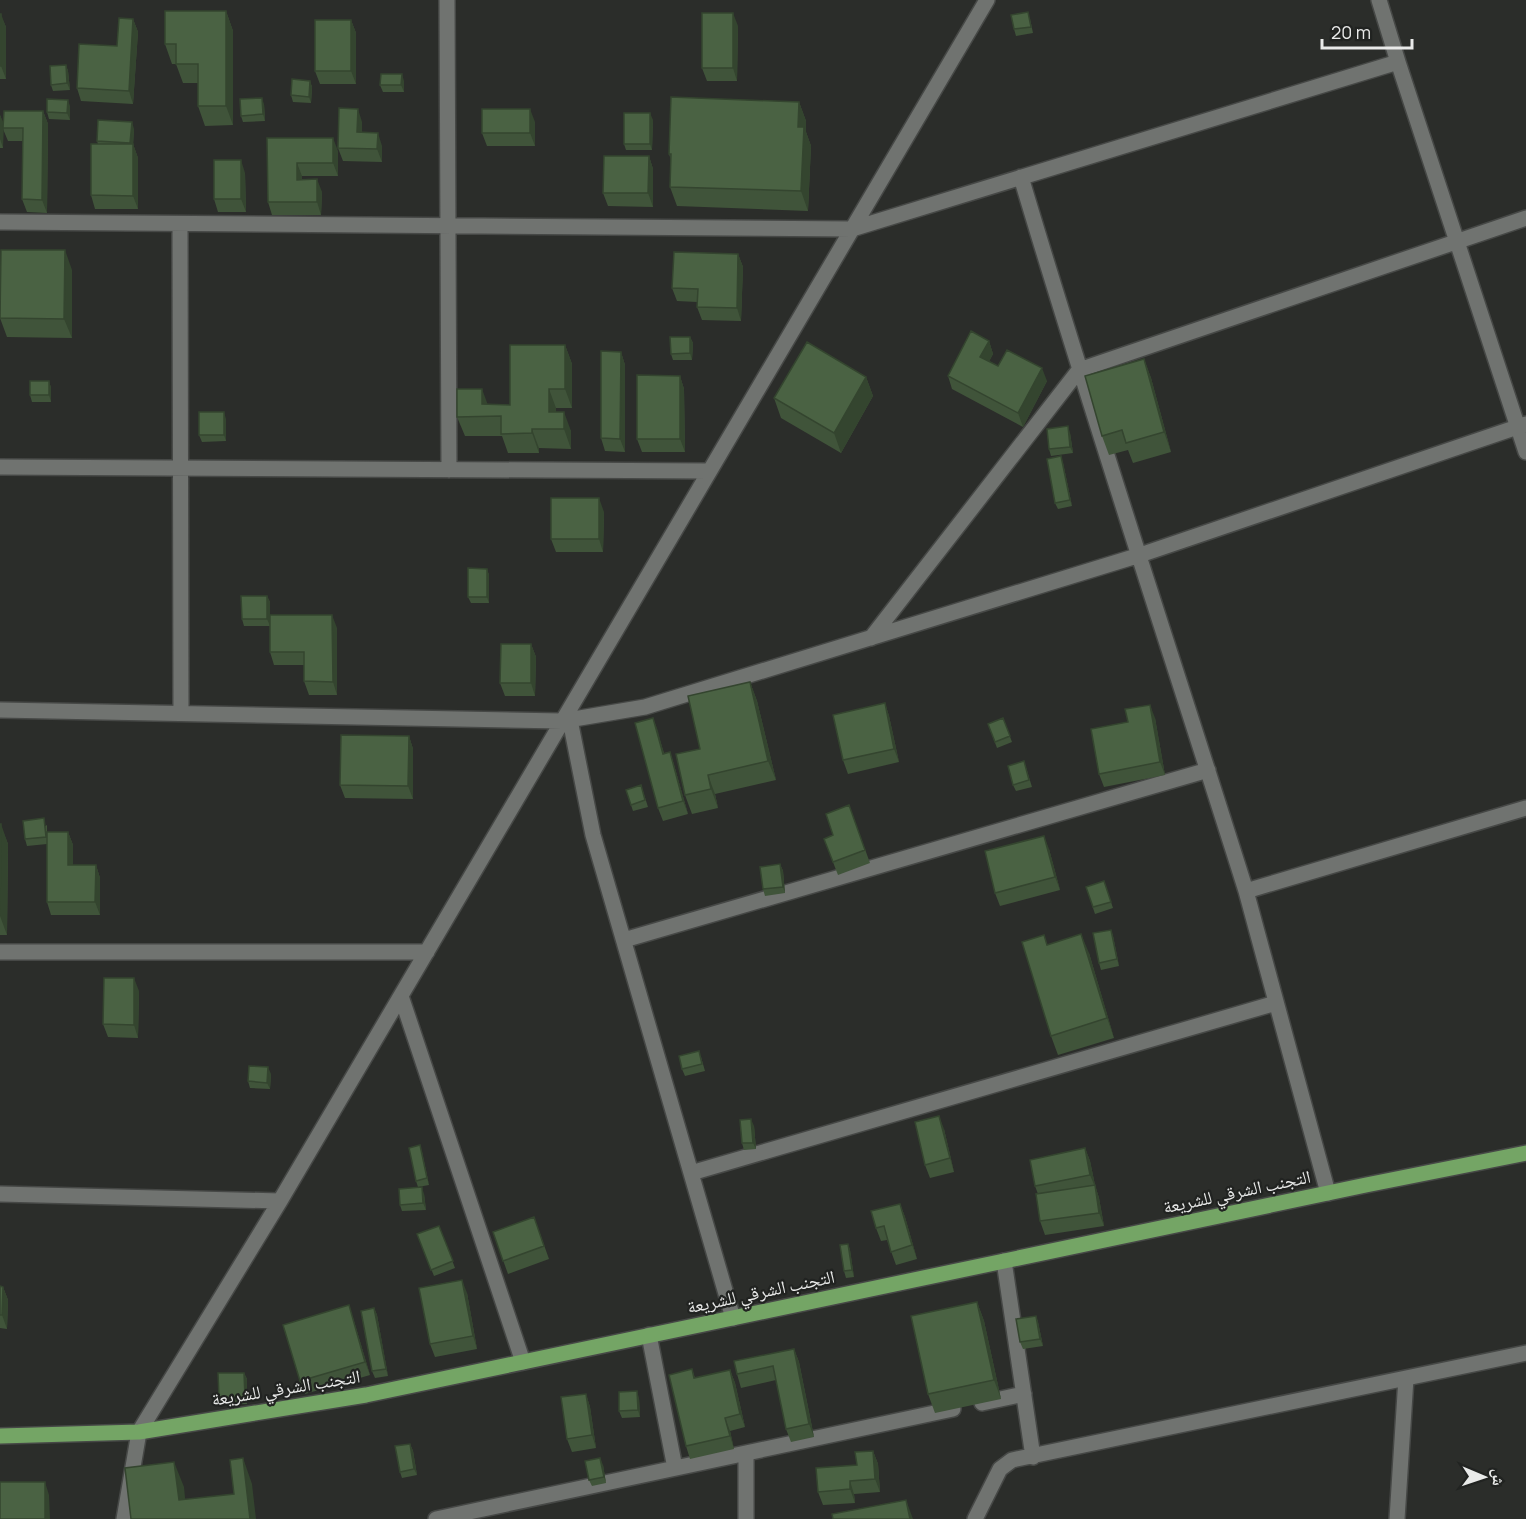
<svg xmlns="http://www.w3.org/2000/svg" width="1526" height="1519" font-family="Manrope,'Noto Naskh Arabic',sans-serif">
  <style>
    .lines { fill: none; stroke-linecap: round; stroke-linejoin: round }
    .street-casing { stroke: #464846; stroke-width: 18 }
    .primary-casing { stroke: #464846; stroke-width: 18 }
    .street { stroke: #707370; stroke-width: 15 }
    .primary { stroke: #74a565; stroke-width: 15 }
    .wall { fill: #40543a }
    .shaded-wall { fill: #34452f }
    .building { fill: #4a6243; stroke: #34452f; stroke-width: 1.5 }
    .labels { text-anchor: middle; stroke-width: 4.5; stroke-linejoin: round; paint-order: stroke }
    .street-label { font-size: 18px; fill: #e9eae9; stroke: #212321 }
  </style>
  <rect width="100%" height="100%" fill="#2b2d2a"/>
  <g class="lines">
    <g class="street-casing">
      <path id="street" d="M447 0 449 470
        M1379 0 1398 62
        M1021 177C1092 416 1171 653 1246 891
        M0 222 852 229 1398 62 1526 452
        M180 224 181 713
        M0 467 709 471
        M871 638 1079 370 1526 218
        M0 710 562 721 645 707 1140 555 1526 424
        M570 720 593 835 733 1318
        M624 940 1208 770
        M0 952H427
        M401 996 523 1362
        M691 1173 1276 1003
        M1328 1193 1246 891 1526 808
        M0 1194 280 1201
        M1004 1261 1033 1457
        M649 1335 675 1468
        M982 1403 1024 1394
        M124 1519 139 1432 280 1201 987 0
        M436 1519 953 1409
        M746 1519V1453
        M975 1519 1000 1469 1012 1460 1526 1353
        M1397 1519 1406 1378"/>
    </g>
    <g class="primary-casing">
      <path id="primary" d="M0 1436 139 1432 366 1395 1366 1185 1526 1153"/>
    </g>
    <use href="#street" class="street"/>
    <use href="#primary" class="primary"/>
  </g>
  <path class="wall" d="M226 11 233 31V125L205 126 198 106V83H183L176 64H172L165 44Z
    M0 14 6 27V79H0Z
    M133 19 138 32 133 104 81 101 77 88 117 46Z
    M1030 19 1033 33 1016 36 1014 29Z
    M351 20 356 33V84H320L315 71Z
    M738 26 737 81H707L702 68Z
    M66 65 68 71 70 90 53 91 51 85Z
    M310 81 312 87 311 103 293 102 291 95Z
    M404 81V92H383L380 85Z
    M799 102 806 121V132L811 146 808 211 677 206 670 187 671 160 669 154Z
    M264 104 265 121 243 122 241 116Z
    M70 106V120L49 119 47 112Z
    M43 111 48 124 47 213 27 212 22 199 23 141H8L3 129V148H0V115L3 124Z
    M653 120 652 150H626L624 144Z
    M362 122V132L382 146V162L343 161 338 148Z
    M535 122V146H487L482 133Z
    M134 129 133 144 138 158V209H95L91 195 98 144 97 141Z
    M267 138 338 151V176H302V179L322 192 321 215H272L268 202Z
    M649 156 653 169V207L608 206 603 193Z
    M245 173 246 212H218L214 199Z
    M738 254 743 267 741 321 702 320 697 307V302L677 301 672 288Z
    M72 270V338L7 337 0 318Z
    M690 337 693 343 692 360H673L671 354Z
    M989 341 993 354 989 361 998 366 1047 381 1023 427 952 389 948 376Z
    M565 345 572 364V408H556V412L571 431V449L539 448V453H508L502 436H465L457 417 488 404 510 405Z
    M621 352 625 365V452L605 451 601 438Z
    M1144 359 1151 378 1171 452 1133 463 1128 450 1109 455 1102 436Z
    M680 376 684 389 685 452H642L637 439Z
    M866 377 873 396 841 453 781 418 774 398Z
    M49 381 51 388V402H32L30 395Z
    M226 419V441L202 442 199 435Z
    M1070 433 1073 453 1051 456 1049 449Z
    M1063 463 1072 506 1058 509 1055 503Z
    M604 512 603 552H556L551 539Z
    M487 569 489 575V603H471L468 597Z
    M267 596 270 602V626H244L242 619Z
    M337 628V695H309L304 681V665H274L270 652Z
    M531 644 536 657 535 696H505L500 683Z
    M750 682 757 701 776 780 715 794 718 808 692 814 685 795 700 749Z
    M885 703 889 716 899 762 848 774 843 760Z
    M653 718 664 753 670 752 674 765 688 814 663 821 658 808Z
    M1003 718 1012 742 997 748 988 724Z
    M1155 718 1165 775 1104 787 1099 774Z
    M409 736 413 749V799L345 798 340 785Z
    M1024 761 1032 787 1016 791 1013 785Z
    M641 785 648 807 633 811 626 790Z
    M849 805 870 863 838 875 824 839 833 835Z
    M0 824 8 844 7 935H0Z
    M47 825V832H68L73 845V865H96L100 878V915H51L47 902V844L27 846 25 839Z
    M1049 849 1060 890 1000 906 995 893Z
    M780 864 783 871 785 893 765 896 763 889Z
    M1104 881 1113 908 1095 914 1086 887Z
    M1111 930 1113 936 1119 966 1101 970 1099 963Z
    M1048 944 1089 953 1114 1038 1058 1055 1051 1036Z
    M139 991 138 1038 108 1037 103 1024Z
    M701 1057 705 1071 685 1076 682 1069Z
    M271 1074 270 1089 250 1088 248 1081Z
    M754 1126 756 1149 744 1150 742 1143Z
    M944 1129 954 1172 930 1178 925 1165Z
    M1085 1148 1090 1161 1095 1185 1099 1198 1104 1226 1045 1235 1040 1221 1038 1194 1035 1186Z
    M422 1152 429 1185 418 1187 416 1181Z
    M424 1194 426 1210 402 1211 400 1205Z
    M900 1204 905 1217 917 1259 896 1265 887 1240 881 1241 876 1228Z
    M534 1217 549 1259 508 1274 493 1232Z
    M439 1226 455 1268 434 1276 417 1234Z
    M848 1244 850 1250 854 1277 846 1278 844 1271Z
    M0 1286 3 1287 8 1300 7 1329 0 1328Z
    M467 1293 477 1349 435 1357 430 1344Z
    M977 1302 984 1321 1001 1399 935 1413 928 1394Z
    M374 1308 377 1315 388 1376 375 1378 372 1371Z
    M1036 1316 1038 1322 1043 1346 1023 1349 1020 1342Z
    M353 1318 370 1375 305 1394 300 1381Z
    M794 1349 799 1362 814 1437 791 1442 786 1429 776 1380 741 1388 737 1374Z
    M692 1369 695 1378 730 1370 735 1383 745 1427 730 1431 734 1449 690 1459 686 1446Z
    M244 1373 247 1379V1404H221L219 1398Z
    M586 1394 590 1407 596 1448 572 1452 567 1439Z
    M639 1398 640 1417 622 1418 619 1411Z
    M410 1444 413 1451 417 1475 402 1478 400 1472Z
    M873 1451 878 1464 880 1492 854 1494 855 1503 823 1505 818 1492 857 1465Z
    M603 1465 606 1483 592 1486 589 1480Z"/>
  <path class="shaded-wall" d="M226 11 233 31V125L226 106Z
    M733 13 738 26 737 81 733 68Z
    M1 14 6 27V79L1 66Z
    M133 19 138 32 133 104 129 91Z
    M351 20 356 33V84L351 71Z
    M66 65 68 71 70 90 67 83Z
    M402 74 404 81V92L401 85Z
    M310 81 312 87 311 103 309 97Z
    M262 98 264 104 265 121 263 114Z
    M68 100 70 106V120L67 113Z
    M799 102 806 121V132L811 146 808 211 801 191 798 127Z
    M358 109 362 122V145L357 132Z
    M530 109 535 122V146L530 133Z
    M43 111 48 124 47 213 42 200Z
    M650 113 653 120 652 150 650 144Z
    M0 115 4 124 3 148 0 139Z
    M132 122 134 129 133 149 130 143Z
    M378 133 382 146V162L377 149Z
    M333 138 338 151V176L333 163Z
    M133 144 138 158V209L133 196Z
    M649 156 653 169V207L648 193Z
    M241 160 245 173 246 212 241 199Z
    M297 163 302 176V193L297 180Z
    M317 179 322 192 321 215 317 202Z
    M65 250 72 270V338L64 319Z
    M738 254 743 267 741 321 737 308Z
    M690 337 693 343 692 360 690 353Z
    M989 341 993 354 985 370 980 357Z
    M565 345 572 364V408L565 389Z
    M621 352 625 365V452L620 439Z
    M1144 359 1151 378 1171 452 1164 432Z
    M1042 368 1047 381 1023 427 1018 413Z
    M680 376 684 389 685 452 680 439Z
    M866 377 873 396 841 453 834 433Z
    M49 381 51 388V402L49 395Z
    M482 389 489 408 482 404Z
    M549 389 556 408V429L549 412Z
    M224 412 226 419V441L224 435Z
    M564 412 571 431V449L564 429Z
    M1068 426 1070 433 1073 453 1070 447Z
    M532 429 539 448V453L532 433Z
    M1061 456 1063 463 1072 506 1070 500Z
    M599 498 604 512 603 552 599 539Z
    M487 569 489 575V603L487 597Z
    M267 596 270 602V626L267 619Z
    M332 615 337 628V695L333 682Z
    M531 644 536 657 535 696 531 683Z
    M750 682 757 701 776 780 768 761Z
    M885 703 889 716 899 762 894 749Z
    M1150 705 1155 718 1165 775 1160 762Z
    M653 718 658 731 667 767 663 754Z
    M409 736 413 749V799L408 786Z
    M670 752 674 765 688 814 683 801Z
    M708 775 715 794 718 808 711 789Z
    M1 824 8 844 7 935 0 916Z
    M68 832 73 845V878L68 865Z
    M1044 836 1049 849 1060 890 1055 877Z
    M780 864 783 871 785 893 783 887Z
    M96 865 100 878V915L95 902Z
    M1111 930 1113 936 1119 966 1117 959Z
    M1081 934 1089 953 1114 1038 1107 1018Z
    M134 978 139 991 138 1038 134 1025Z
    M268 1067 271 1074 270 1089 267 1083Z
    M939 1116 944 1129 954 1172 950 1158Z
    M751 1119 754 1126 756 1149 753 1143Z
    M420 1145 422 1152 429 1185 427 1178Z
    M1085 1148 1090 1161 1095 1185 1099 1198 1104 1226 1099 1213 1095 1187 1090 1175Z
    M422 1187 424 1194 426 1210 423 1203Z
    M900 1204 905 1217 917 1259 912 1245Z
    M848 1244 850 1250 854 1277 852 1270Z
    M462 1280 467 1293 477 1349 473 1336Z
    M3 1287 8 1300 7 1329 2 1315Z
    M977 1302 984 1321 1001 1399 994 1380Z
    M349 1305 353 1318 370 1375 365 1362Z
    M374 1308 377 1315 388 1376 386 1369Z
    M1036 1316 1038 1322 1043 1346 1040 1339Z
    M794 1349 799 1362 814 1437 809 1424Z
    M730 1370 735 1383 745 1427 740 1414Z
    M244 1373 247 1379V1404L245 1397Z
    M637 1391 639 1398 640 1417 638 1410Z
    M586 1394 590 1407 596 1448 592 1435Z
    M725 1418 730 1431 734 1449 730 1436Z
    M410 1444 413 1451 417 1475 414 1469Z
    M873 1451 878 1464 880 1492 875 1479Z
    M243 1458 252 1484 256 1519H250Z
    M600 1458 603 1465 606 1483 604 1477Z
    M174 1462 184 1487 187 1519 179 1500Z
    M850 1481 854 1494 855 1503 850 1489Z
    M45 1482 49 1495 50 1519H45Z
    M906 1500 913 1519H910Z"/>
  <path class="building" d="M165 11H226V106H198V64H176V44H165Z
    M1028 12 1031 27 1014 29 1011 15Z
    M702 13H733V68H702Z
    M0 14H1V66H0Z
    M119 18 133 19 129 91 77 88 79 44 117 46Z
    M315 20H351V71H315Z
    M66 65 67 83 51 85 50 66Z
    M381 74H402L401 85H380Z
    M292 79 310 81 309 97 291 95Z
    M671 97 799 102 798 127H804L801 191 670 187 671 154H669Z
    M262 98 263 114 241 116 240 99Z
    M47 99 68 100 67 113 47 112Z
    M339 108 358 109 357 132 378 133 377 149 338 148Z
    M482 109H530V133H482Z
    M4 111H43L42 200 22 199 23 128H3Z
    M624 113H650V144H624Z
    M98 120 132 122 130 143 97 141Z
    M267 138H333V163H297V180L317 179V202H268Z
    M91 144H133V196L91 195Z
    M604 156H649L648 193H603Z
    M214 160H241V199H214Z
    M1 250H65L64 319 0 318Z
    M674 252 738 254 737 308 697 307 698 289 672 288Z
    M971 331 989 341 980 357 998 366 1007 350 1042 368 1018 413 948 376Z
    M670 337H690V353L671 354Z
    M807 342 866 377 834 433 774 398Z
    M510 345H565V389H549V412H564V429H532V433L501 434V416L457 417V389H482V404L510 405Z
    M601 351 621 352 620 439 601 438Z
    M1144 359 1164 432 1126 443 1122 430 1102 436 1085 376Z
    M637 375 680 376V439H637Z
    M30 381H49V395H30Z
    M199 412H224V435H199Z
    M1068 426 1070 447 1049 449 1047 429Z
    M1061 456 1070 500 1055 503 1047 459Z
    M551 498H599V539H551Z
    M468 568 487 569V597H468Z
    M241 596H267V619H242Z
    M270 615H332L333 682 304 681V652H270Z
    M501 644H531V683H500Z
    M750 682 768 761 708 775 711 789 685 795 676 754 700 749 688 696Z
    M885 703 894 749 843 760 833 715Z
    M1150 705 1160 762 1099 774 1091 729 1128 722 1125 709Z
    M653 718 663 754 670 752 683 801 658 808 635 723Z
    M1003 718 1010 736 995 742 988 724Z
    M341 735 409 736 408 786 340 785Z
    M1024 761 1029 780 1013 785 1008 766Z
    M641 785 645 800 631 805 626 790Z
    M849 805 865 850 833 862 824 839 833 835 826 814Z
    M44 818 46 837 25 839 23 821Z
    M0 824H1L0 910Z
    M47 832H68V865H96L95 902H47Z
    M1044 836 1055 877 995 893 985 851Z
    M780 864 783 887 763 889 760 867Z
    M1104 881 1111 902 1093 907 1086 887Z
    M1111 930 1117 959 1099 963 1093 933Z
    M1081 934 1107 1018 1051 1036 1022 942 1044 935 1047 945Z
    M104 978H134V1025L103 1024Z
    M699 1051 702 1064 682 1069 679 1056Z
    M249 1066 268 1067 267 1083 248 1081Z
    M939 1116 950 1158 925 1165 915 1122Z
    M751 1119 753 1143H742L740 1120Z
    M420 1145 427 1178 416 1181 409 1148Z
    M1085 1148 1090 1175 1035 1186 1030 1160Z
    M1095 1185 1099 1213 1040 1221 1036 1194Z
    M422 1187 423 1203 400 1205 399 1189Z
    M900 1204 912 1245 891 1252 884 1226 876 1228 871 1211Z
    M534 1217 544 1246 503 1261 493 1232Z
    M439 1226 453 1261 431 1270 417 1234Z
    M848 1244 852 1270 844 1271 840 1245Z
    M462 1280 473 1336 430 1344 419 1288Z
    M0 1286 3 1287 2 1315H0Z
    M977 1302 994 1380 928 1394 911 1316Z
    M349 1305 365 1362 300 1381 283 1325Z
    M374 1308 386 1369 372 1371 361 1311Z
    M1036 1316 1040 1339 1020 1342 1016 1319Z
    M794 1349 809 1424 786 1429 773 1366 737 1374 734 1361Z
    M692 1369 694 1378 730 1370 740 1414 725 1418 730 1436 686 1446 669 1375Z
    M218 1373H244L245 1397 219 1398Z
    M637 1391 638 1410 619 1411V1392Z
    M586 1394 592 1435 567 1439 561 1397Z
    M410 1444 414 1469 400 1472 395 1446Z
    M873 1451 875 1479 850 1481V1489L818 1492 816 1468 857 1465 855 1452Z
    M243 1458 250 1519H131L125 1468 174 1462 179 1500 234 1494 230 1460Z
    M600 1458 604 1477 589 1480 585 1461Z
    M0 1482H45V1519H0Z
    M906 1500 910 1519H833L832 1514Z"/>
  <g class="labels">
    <g class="street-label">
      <text transform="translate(1237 1192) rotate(-12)" y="6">التجنب الشرقي للشريعة</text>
      <text transform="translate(761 1292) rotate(-12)" y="6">التجنب الشرقي للشريعة</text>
      <text transform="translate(286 1388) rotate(-9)" y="6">التجنب الشرقي للشريعة</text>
    </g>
  </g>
  <g transform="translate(1484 1477) rotate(92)" stroke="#212321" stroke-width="4.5" paint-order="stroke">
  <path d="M0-4.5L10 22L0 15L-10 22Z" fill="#e9eae9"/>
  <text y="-9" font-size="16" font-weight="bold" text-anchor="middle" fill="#e9eae9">ش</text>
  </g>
  <path d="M1322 39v9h90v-9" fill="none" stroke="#e9eae9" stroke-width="3"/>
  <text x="1331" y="39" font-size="18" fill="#e9eae9" stroke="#212321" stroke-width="4.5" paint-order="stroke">20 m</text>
</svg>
